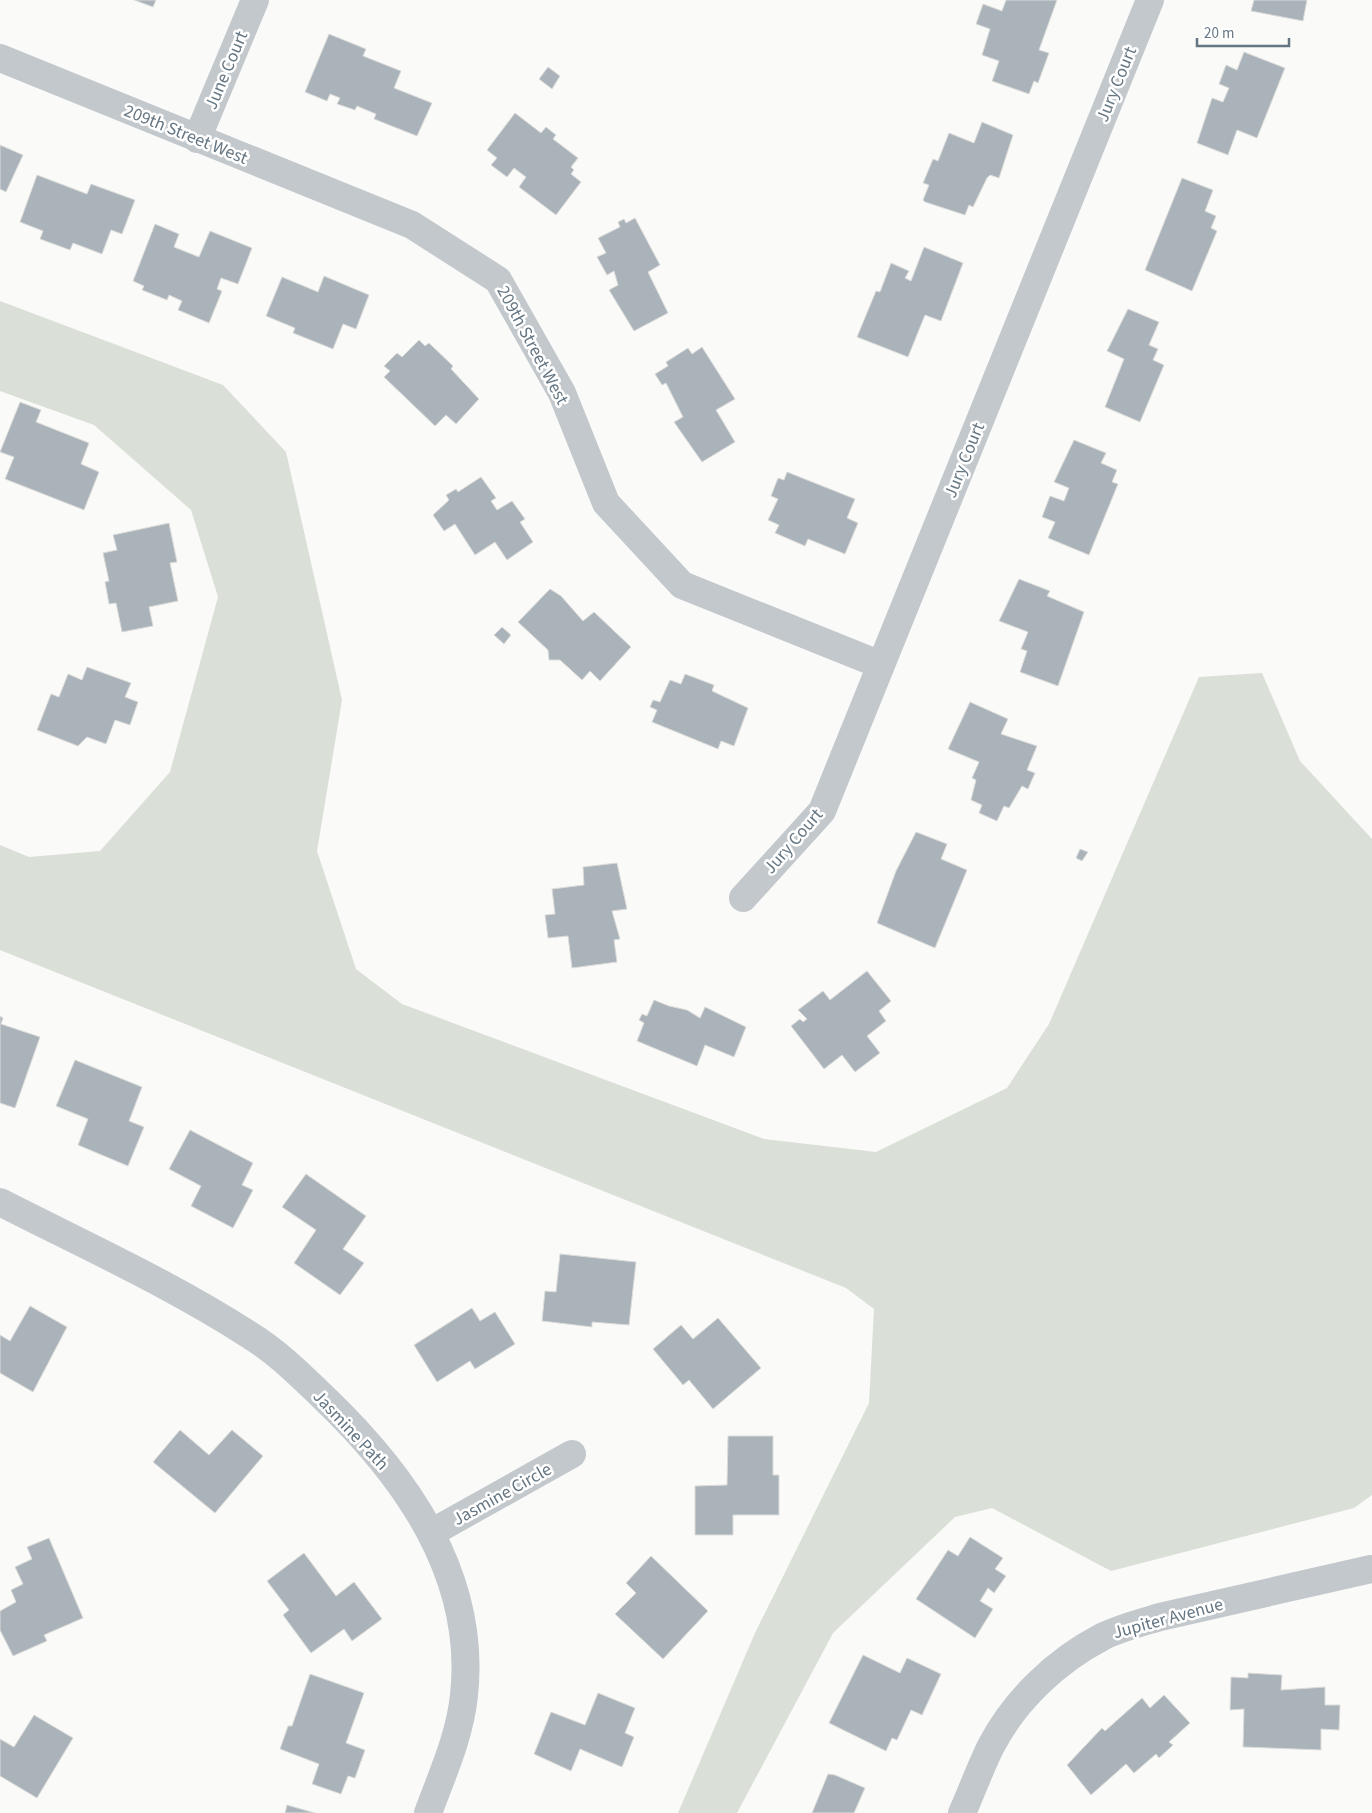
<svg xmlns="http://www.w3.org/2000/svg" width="1372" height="1813" font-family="'Source Sans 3',sans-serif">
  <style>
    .green { fill: #dadfd7 }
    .building { fill: #aab3b9; stroke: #dcdcda }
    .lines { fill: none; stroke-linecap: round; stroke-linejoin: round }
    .minor { stroke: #c3c8cc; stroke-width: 28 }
    .labels { text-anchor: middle; stroke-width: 5; stroke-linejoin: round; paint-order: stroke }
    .street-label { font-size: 18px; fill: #657683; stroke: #fff }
  </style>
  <rect width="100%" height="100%" fill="#fafaf8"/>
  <path class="green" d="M0 301 223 385 286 452 342 700 317 851 356 969 402 1004 764 1139 876 1152 1007 1088 1049 1024 1199 677 1262 673 1300 761 1372 839V1495L1354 1508 1111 1571 992 1508 955 1517 833 1633 737 1813H678L755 1633 869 1403 874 1309 846 1288 0 950V845L29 857 100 851 170 772 218 597 191 510 94 425 0 391Z"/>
  <path class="building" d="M134 0H156L153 7Z
    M1006 0H1057L1039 50 1049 53 1038 83 1034 81 1029 94 992 81 999 61 982 55 990 29 976 24 983 4 1002 11Z
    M1254 0H1307L1303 21 1251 11Z
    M329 34 366 49 363 56 401 71 394 88 432 103 417 136 374 119 376 114 357 106 355 110 337 104 340 98 330 94 327 101 305 92Z
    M1244 52 1285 68 1257 138 1237 130 1228 155 1197 143 1212 98 1223 102 1229 88 1219 84 1226 65 1237 70Z
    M548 67 560 76 552 89 539 79Z
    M515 113 541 133 546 127 556 135 553 139 578 158 571 167 574 170 571 174 581 182 556 215 519 187 526 177 514 168 507 177 491 165 497 158 487 150Z
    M982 122 1013 135 999 178 990 175 987 178 973 207 969 205 965 215 925 202 923 200 929 185 923 183 933 159 938 161 949 133 974 143Z
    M0 145 23 155 6 192 0 189Z
    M37 175 87 194 91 184 135 200 122 234 111 230 102 254 73 243 70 250 40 239 43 231 20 222Z
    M1182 178 1213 190 1205 211 1216 216 1211 228 1217 231 1192 291 1145 270Z
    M635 218 660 265 648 272 668 313 634 331 609 290 618 285 614 271 607 275 597 257 606 253 598 238 620 227 618 222 624 219 626 223Z
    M155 224 179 234 174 247 199 257 210 231 252 248 238 284 221 278 217 289 222 291 209 323 178 310 182 301 169 295 167 300 142 290 144 286 133 281Z
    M924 247 963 263 941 321 925 315 908 357 857 337 876 291 880 292 891 263 909 271 905 278 911 281Z
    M324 276 369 295 356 329 343 324 333 349 293 333 295 328 266 316 282 277 318 292Z
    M1128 309 1159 322 1149 345 1158 349 1153 360 1164 365 1140 422 1105 407 1124 359 1107 351Z
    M419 340 425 346 429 343 453 366 451 369 479 399 456 424 446 415 435 426 384 377 390 371 384 366 397 353 402 357Z
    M702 347 735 399 716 410 735 442 702 462 674 422 683 417 666 383 662 385 655 374 668 366 666 362 688 348 692 354Z
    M20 402 41 410 36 422 89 443 81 464 99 472 84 510 5 479 14 457 0 452Z
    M1074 440 1106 453 1101 463 1117 470 1112 482 1118 484 1089 555 1048 538 1055 522 1042 517 1050 496 1064 501 1069 488 1054 482Z
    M787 472 855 499 847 518 858 523 845 554 808 539 805 546 775 533 779 525 768 520 778 499 771 496 778 478 784 480Z
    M481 477 496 498 491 501 497 510 512 501 525 519 520 522 533 542 507 560 495 542 475 555 455 524 444 531 433 515 449 500 446 495 456 489 458 492Z
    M169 523 177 562 170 563 178 601 149 607 153 626 122 632 116 603 109 604 105 582 109 581 103 553 117 550 113 535Z
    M1019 579 1050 591 1047 596 1084 612 1058 686 1020 672 1027 651 1021 649 1028 632 999 621Z
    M550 589 561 596 583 621 594 612 631 647 600 681 590 671 582 680 560 660H549L548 650 518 622Z
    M502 627 511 635 504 644 494 635Z
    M87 667 131 683 125 697 138 702 130 725 115 720 106 744 87 737 78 746 37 730 51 694 59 697 68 674 82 680Z
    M685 674 714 685 712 691 748 708 734 746 721 741 718 749 652 722 657 710 650 707 653 700 660 702 670 680 681 684Z
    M970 702 1008 719 1001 734 1037 746 1027 770 1035 773 1028 789 1022 786 1009 808 1004 806 997 821 979 813 982 805 971 800 976 780 972 778 979 762 948 749Z
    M916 832 947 844 941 859 967 870 935 948 877 923 896 871Z
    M1080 849 1088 852 1082 861 1076 858Z
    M617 863 627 909 612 911 620 939 614 940 617 962 572 968 568 936 548 938 545 915 555 914 552 889 584 885 583 867Z
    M867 971 891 1001 879 1011 886 1021 867 1036 880 1053 855 1072 842 1055 824 1069 791 1026 800 1019 803 1022 807 1019 798 1010 823 991 830 1000Z
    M654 1000 669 1006 687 1010 700 1018 705 1007 746 1027 734 1057 705 1045 697 1066 637 1041 644 1023 639 1020 642 1014 647 1016Z
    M0 1016 3 1018 1 1024 40 1037 15 1108 0 1103Z
    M75 1060 142 1087 129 1121 144 1127 128 1166 78 1145 88 1119 56 1106Z
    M190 1130 253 1163 242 1185 253 1190 233 1228 191 1206 201 1186 169 1169Z
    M306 1174 366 1216 343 1249 364 1263 340 1295 294 1263 316 1230 282 1207Z
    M560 1254 636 1262 629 1325 592 1322V1327L542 1321 545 1291 556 1292Z
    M30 1306 67 1327 33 1392 0 1373V1335L10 1341Z
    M472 1308 480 1321 495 1312 515 1344 475 1369 470 1361 437 1382 414 1345Z
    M718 1318 761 1368 713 1409 689 1380 683 1385 653 1349 681 1325 693 1339Z
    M180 1430 209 1455 232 1430 263 1456 215 1513 153 1462Z
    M728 1436H773V1475H779V1515H733V1535H695V1486L727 1485Z
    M970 1537 1003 1558 995 1569 1006 1576 994 1593 988 1588 980 1601 993 1609 975 1638 916 1599 948 1550 958 1556Z
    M49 1538 83 1618 44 1635 47 1641 13 1656 0 1630V1611L16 1602 11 1590 23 1584 15 1567 32 1559 27 1547Z
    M304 1553 336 1596 354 1582 382 1619 352 1641 344 1629 311 1653 283 1615 289 1610 267 1581Z
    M651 1556 708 1611 663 1659 615 1614 636 1593 626 1583Z
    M863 1655 900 1673 907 1658 941 1674 922 1715 911 1710 897 1740 892 1738 886 1751 829 1723Z
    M1248 1673 1282 1675 1281 1690 1325 1687V1705H1340L1339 1730 1321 1729V1750L1243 1747 1244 1709 1230 1710 1231 1677 1248 1678Z
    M310 1674 364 1693 346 1743 365 1750 355 1778 348 1776 341 1794 312 1784 319 1764 280 1749 288 1726H292Z
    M598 1693 635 1708 625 1733 634 1737 622 1767 580 1749 571 1771 534 1754 551 1712 585 1725Z
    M1164 1695 1190 1723 1169 1742 1173 1745 1159 1758 1156 1754 1134 1773 1126 1764 1091 1795 1067 1765 1102 1728 1105 1731 1142 1698 1150 1708Z
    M34 1715 73 1738 37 1798 0 1776V1739L14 1747Z
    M828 1774 835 1775 865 1788 854 1813H812Z
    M287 1805 315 1813H285Z"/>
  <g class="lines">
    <path class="minor" d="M0 58 412 225 498 280 562 393 606 503 682 585 881 665
      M197 139 255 0
      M743 898 822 811 1150 0
      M0 1202C84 1245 171 1284 251 1336 277 1352 300 1375 322 1396 405 1475 477 1575 464 1695 460 1736 442 1775 428 1813
      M431 1533 572 1454
      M962 1813C972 1791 980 1768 991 1746 1015 1700 1056 1661 1102 1637 1120 1628 1140 1623 1160 1617L1371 1569"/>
  </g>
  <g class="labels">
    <g class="street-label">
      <text transform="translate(226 70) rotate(-67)" y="6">June Court</text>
      <text transform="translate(1116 84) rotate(-68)" y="6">Jury Court</text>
      <text transform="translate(186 134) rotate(22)" y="6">209th Street West</text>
      <text transform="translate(533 345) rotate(62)" y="6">209th Street West</text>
      <text transform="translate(964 460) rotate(-68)" y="6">Jury Court</text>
      <text transform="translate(793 841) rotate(-49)" y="6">Jury Court</text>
      <text transform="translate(351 1430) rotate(47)" y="6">Jasmine Path</text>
      <text transform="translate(502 1494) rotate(-29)" y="6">Jasmine Circle</text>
      <text transform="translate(1168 1618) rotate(-15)" y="6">Jupiter Avenue</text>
    </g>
  </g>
  <path d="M1197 38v8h92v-8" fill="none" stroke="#657683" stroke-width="2.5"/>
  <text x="1204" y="38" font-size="15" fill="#657683" stroke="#ffffff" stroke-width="4" paint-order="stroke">20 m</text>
</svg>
